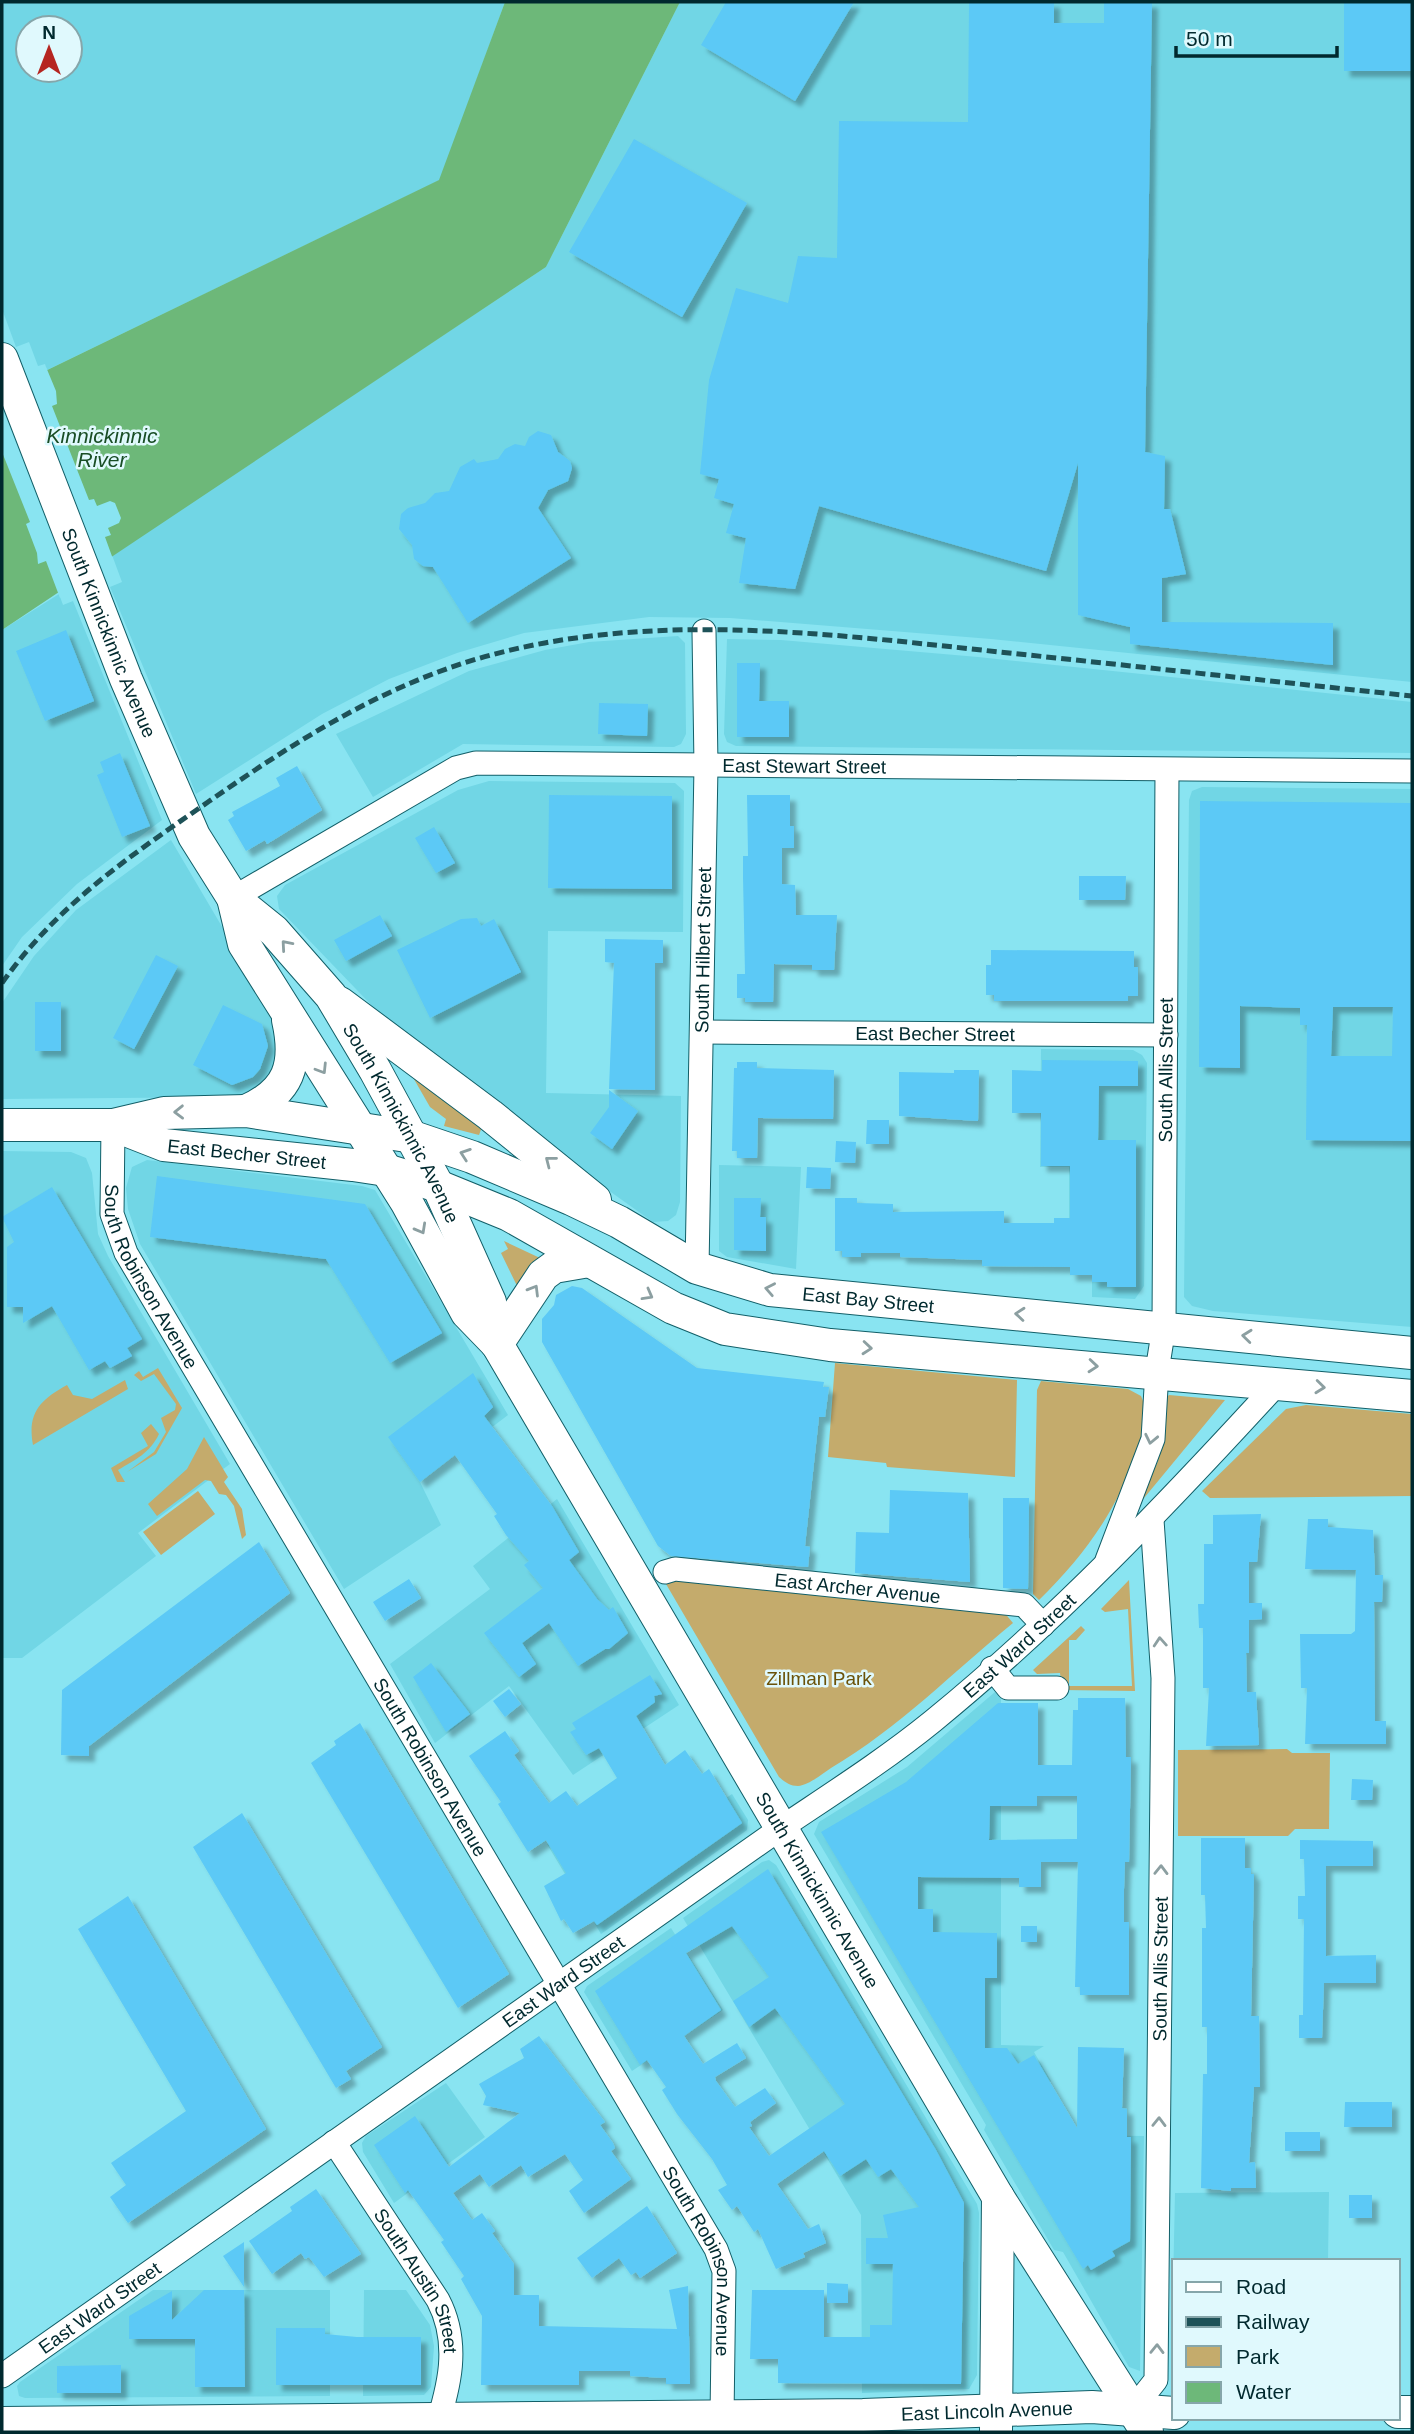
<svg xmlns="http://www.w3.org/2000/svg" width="1414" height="2434" font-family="Arial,sans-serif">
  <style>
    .built { fill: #71d6e5; fill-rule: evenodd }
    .green { fill: #c4ab6c }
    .water { fill: #6db879 }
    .pier { fill: #89e4f1 }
    .building { fill: #5cc9f6; fill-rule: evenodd; filter: url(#shadow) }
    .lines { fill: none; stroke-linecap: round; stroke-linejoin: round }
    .street-casing { stroke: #125f68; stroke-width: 25 }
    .secondary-casing { stroke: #125f68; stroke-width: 34 }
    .street { stroke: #fff; stroke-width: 23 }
    .secondary { stroke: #fff; stroke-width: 32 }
    .rail { stroke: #1e5258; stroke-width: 5; stroke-dasharray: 10 5; stroke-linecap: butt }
    .oneway { stroke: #8c9fa1 }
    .labels { text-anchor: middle; stroke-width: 5; stroke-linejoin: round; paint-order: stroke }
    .street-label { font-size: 19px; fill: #00292e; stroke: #e0f9fd }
    .park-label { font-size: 19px; fill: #6a5209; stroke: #e0f9fd }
    .water-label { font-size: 21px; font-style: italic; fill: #194e25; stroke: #e0f9fd }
  </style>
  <defs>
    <filter id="shadow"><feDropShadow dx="6" dy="6" stdDeviation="2" flood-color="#0004"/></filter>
  </defs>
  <rect width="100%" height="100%" fill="#89e4f1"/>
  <path class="built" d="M2 2H505L440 180 47 370 45 364 38 366 29 342 16 347 2 309ZM28 28H70V70H28Z
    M680 2H1412V682L991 639 730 618 649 617 524 633 457 653 389 679 322 714 196 794 110 587 122 582 112 555 546 267Z
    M59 594 63 605 73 601 162 820 77 884 22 937 2 966V630Z
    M678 636 685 643 686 734 681 744 674 747 463 744 373 797 336 734 469 671 545 650 589 642Z
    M727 639 781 640 978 657 1412 702V753L736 746 727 742 724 734Z
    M489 781 675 783 684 791 683 932 548 931 546 1093 681 1096 680 1202 676 1215 668 1221 653 1222 608 1190 380 1014 279 909 277 896 285 885 458 790Z
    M1202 787 1412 789V1327L1213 1311 1192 1306 1184 1297 1189 800 1192 791Z
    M171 840 278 1022 282 1033 270 1081 244 1095 233 1097 2 1099V1003L34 956 76 910Z
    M1041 1049 1133 1050 1142 1055 1147 1063 1144 1286 1135 1299 1092 1297V1225L1088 1218H1069V1167H1040Z
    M2 1151 71 1152 86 1158 92 1173 98 1234 108 1256 230 1464 138 1533 156 1556 22 1658H2Z
    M147 1160 362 1186 375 1190 508 1415 420 1482 441 1525 344 1589 140 1244 128 1209 126 1188 132 1167Z
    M719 1165 801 1167 796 1269 727 1257 719 1251Z
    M557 1499 679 1705 573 1775 509 1686 435 1743 390 1664 490 1589 473 1566Z
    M995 1692 1001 1699V2045L1044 2046 1034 2052 1051 2081 1045 2085 1080 2135 1144 2136 1140 2371 1129 2367 1063 2252 1054 2250 984 2130 986 2125 814 1834 819 1822 907 1767Z
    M732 1794 748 1820 747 1830 601 1934 547 1844 597 1810 632 1861Z
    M769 1860 776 1865 977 2204 979 2213 977 2375 969 2389 862 2393 861 2215 683 1918 762 1862Z
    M671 1928 723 2010 632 2071 584 1992 587 1986Z
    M446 2083 485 2137 394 2203 363 2152 362 2143 366 2136Z
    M1329 2192 1328 2261H1174V2390L1171 2381 1175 2193Z
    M153 2290H330V2396L25 2398 19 2396 17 2386 20 2382Z
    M364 2290H406L430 2325 434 2346 431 2387 424 2395 363 2396Z"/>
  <path class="green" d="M407 1067 483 1124 479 1135 444 1126 446 1119 430 1107Z
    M504 1241 540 1258 520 1292 501 1253 508 1249Z
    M835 1363 1017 1380 1015 1477 887 1467 886 1463 828 1457Z
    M158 1368 182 1408 156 1454 127 1472 154 1452 166 1432 161 1418 175 1410 176 1404 154 1374 141 1381 134 1375 139 1371 143 1377Z
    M125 1380 128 1389 33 1445C27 1413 40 1400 67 1385L73 1395 92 1399Z
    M1041 1381 1128 1389 1141 1396C1150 1414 1143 1436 1136 1454 1116 1512 1083 1557 1039 1600L1033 1594 1037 1390Z
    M1169 1395 1225 1400 1135 1509 1158 1461 1164 1400Z
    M1306 1405 1412 1414V1496L1210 1498 1202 1491 1286 1409Z
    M151 1424 159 1434C150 1453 135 1460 118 1470L125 1482H117L111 1468 148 1446 141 1433Z
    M204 1437 228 1477 224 1482 242 1509 246 1535 242 1539 234 1506 226 1495 219 1494 211 1481 205 1480 157 1516 148 1504 187 1469Z
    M198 1491 215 1514 161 1555 143 1532Z
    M672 1580 1003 1611 1013 1623C953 1672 899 1728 831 1768 822 1774 809 1785 798 1786 790 1786 785 1782 779 1777L666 1584Z
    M1129 1580 1135 1691 1062 1690 1060 1673 1037 1674 1033 1670 1081 1626 1085 1630 1076 1640H1069V1686H1132L1128 1609 1105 1612 1101 1609Z
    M1287 1749 1292 1753H1330L1329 1829H1295L1288 1836H1178V1750Z"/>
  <path class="water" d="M505 2H680L546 267 2 630V392L439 180Z"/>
  <path class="pier" d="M46 367 56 391 57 404 52 406 89 500 94 499 97 506 110 501 115 503 121 518 119 523 108 528 111 535 105 537 113 559 60 598 46 561 38 564 37 553 26 524 30 522 2 452V388Z"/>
  <path class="building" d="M726 2H854L795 101 701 45Z
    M969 2H1054V23H1104V2H1152L1145 452 1165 456 1164 509H1170L1186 574 1162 578V622L1333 623V665L1130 644V627L1078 615V463L1046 571 819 506 795 589 739 583 746 538 726 533 734 504 714 498 719 479 700 474 709 380 736 288 788 303 798 256 837 258 839 121 968 122Z
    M1344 2H1412V71H1344Z
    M634 139 747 203 682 317 569 252Z
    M538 431 551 435 558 452 570 461 572 468 568 481 548 490 538 508 571 558 468 623 433 567 423 566 414 559 412 545 399 529 401 514 408 508 425 503 435 493 449 491 460 467 474 459 477 463 498 459 505 449 515 444 525 446 529 437Z
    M66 630 94 701 45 721 16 651Z
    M737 663H760L759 701H789V737H737Z
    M599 703 648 704 647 736 598 734Z
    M120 753 150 826 122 837 97 775 104 772 100 762Z
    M297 766 322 810 267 844 265 840 246 851 228 820 234 816 232 812 280 786 276 778Z
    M549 795 672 796V889L548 888Z
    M747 795H790V826H794V848H782V884L795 885 796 915H837L834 970H812V965L774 964 773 1002H745V998H737V974H745L743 877V856H748Z
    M1200 801 1412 803V1141L1306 1140 1307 1025H1300V1008L1240 1006V1068L1199 1067ZM1333 1007H1393L1392 1056H1331Z
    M434 827 455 863 436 873 415 838Z
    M1079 876H1126L1125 900H1079Z
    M380 915 392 936 346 961 334 940Z
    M477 918 481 926 494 919 521 972 430 1018 397 950 461 919Z
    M605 939 663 940V963H655V1090L609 1089 614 963 605 962Z
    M991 950 1134 951V967H1138V996H1128V1001H994V995H986V965H991Z
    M156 955 178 966 134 1049 113 1038Z
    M35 1002H61V1051H35Z
    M223 1005 262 1024 268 1046 260 1069 253 1077 232 1085 193 1065Z
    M1042 1060 1138 1061V1086H1099L1098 1140H1136V1287H1107V1282H1092V1275H1070V1267L982 1266V1260L900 1257V1253H861V1257H842V1251H835V1198H857V1203L893 1204V1212L1004 1211V1223H1054V1218H1070V1166H1041V1113H1012V1070L1042 1071Z
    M737 1062H757V1068L834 1070 833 1119 758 1118 757 1158H737V1151H732L734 1068H737Z
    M954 1070H979L978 1121 899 1116V1072L954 1073Z
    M609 1090 638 1111 612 1149 590 1133 609 1107Z
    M867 1120H889V1144H866Z
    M836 1141 856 1142 855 1163 835 1162Z
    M807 1167 831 1168 830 1189 806 1188Z
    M157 1176 365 1204 442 1333 390 1363 326 1259 150 1237Z
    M52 1187 142 1339 127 1348 132 1356 110 1368 105 1361 89 1370 52 1306 23 1323V1307H7V1247L14 1242 2 1217Z
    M734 1198H761L760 1217H766V1251L734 1250Z
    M572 1286 582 1288 697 1368 824 1382 823 1387H829L825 1417H819L805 1546 810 1547 808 1567 671 1556 658 1546 542 1342V1319L554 1305 556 1295Z
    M473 1373 493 1407 484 1416 552 1506 579 1552 569 1560 597 1599 609 1610 613 1607 628 1633 609 1649H605L578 1666 549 1623 522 1643 536 1664 519 1677 484 1633 543 1588 524 1565 529 1561 506 1535 494 1516 497 1514 455 1455 420 1482 388 1437Z
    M890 1490 968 1493 970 1582 855 1573 856 1532 889 1533Z
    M1003 1498H1029L1028 1589 1003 1588Z
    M1261 1514 1257 1562H1249V1603H1262V1619L1249 1620V1653H1246L1247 1692H1256L1259 1745 1206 1746 1209 1688H1203V1628H1199L1198 1604H1204V1544H1213V1515Z
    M1308 1519H1328V1527L1373 1530 1375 1575H1383L1382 1602H1374L1375 1721H1386V1744H1305L1307 1688H1301L1300 1634H1351L1355 1631 1356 1570 1305 1569Z
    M259 1542 290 1593 89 1746V1756L61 1755 62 1690Z
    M409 1579 421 1598 385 1621 373 1602Z
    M431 1663 470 1714 446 1732 413 1677Z
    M650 1675 662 1694 654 1696 655 1702 636 1716 665 1765 685 1750 702 1774 709 1769 742 1823 597 1925 594 1921 573 1933 564 1919 561 1921 544 1886 566 1873 546 1840 528 1852 498 1804 501 1802 469 1756 505 1731 519 1751 514 1755 549 1803 566 1791 577 1806 617 1778 599 1748 586 1755 570 1732 576 1729 572 1723Z
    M509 1689 521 1704 505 1717 493 1701Z
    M1078 1698H1125L1126 1757H1131L1129 1862H1125L1124 1889V1922H1129V1995H1080V1987H1075L1078 1862H1041V1887H1019V1878L918 1877V1909H933V1932L997 1933V1978H985V2048H1007L1018 2064 1034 2055 1077 2128 1078 2047 1124 2048 1122 2108 1127 2109V2137H1131L1130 2241 1112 2251 1115 2256 1091 2270 1088 2265 1083 2269 821 1832 906 1782 998 1703H1038V1765H1072L1073 1710H1078ZM1037 1796H1077V1839L989 1840 990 1806H1037Z
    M360 1723 509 1974 458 2008 311 1763 336 1745 334 1741Z
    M1352 1779 1373 1780 1372 1800H1351Z
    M242 1813 382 2047 346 2071 351 2079 336 2088 193 1847Z
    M1201 1838H1245V1868H1251V1874H1254L1251 2016H1259L1260 2087H1254L1249 2163 1255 2162 1256 2188H1231V2191L1201 2188 1203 2074H1207V2027H1202V1928H1206L1205 1895H1201Z
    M1300 1840 1373 1841V1866H1326V1956L1376 1955V1983H1324L1322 2038H1299V2015H1303L1304 1919H1298V1896H1305L1304 1859H1300Z
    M768 1869 936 2150 964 2203 961 2384 778 2383V2359H750L752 2290H824V2337H870V2325H892L893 2264H866V2238H888L883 2215 919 2207 891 2169 878 2177 866 2159 840 2176 824 2151 777 2184 808 2229 819 2224 826 2243 803 2253 805 2257 776 2269 758 2229 754 2232 737 2206 732 2210 718 2190 727 2185 712 2159 677 2114 662 2090 666 2087 647 2060 640 2065 595 1991ZM732 1926 769 1977 733 2001 749 2027 775 2008 845 2104 769 2156 749 2127 752 2126 750 2122 776 2103 765 2088 735 2107 716 2081 715 2077 746 2058 737 2043 703 2064 684 2036 721 2010 686 1953Z
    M128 1896 266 2129 128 2223 110 2197 126 2185 111 2163 186 2111 78 1929Z
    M1021 1926H1037V1942H1021Z
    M539 2036 605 2122 600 2125 613 2143 615 2148 611 2151 631 2179 584 2213 569 2191 583 2180 565 2154 528 2177 521 2165 489 2187 480 2174 453 2193 472 2220 482 2213 495 2231 492 2233 514 2264V2295H539V2326L677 2329 669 2290 688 2286 690 2384H666V2378L630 2376V2371H579V2385H481L482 2316 461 2279 464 2276 441 2242 444 2240 408 2190 405 2193 374 2145 415 2116 449 2167 520 2113 483 2105 486 2096 479 2084 524 2058 520 2049Z
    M1345 2102H1392V2127H1344Z
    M1285 2132H1320V2151H1285Z
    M316 2189 361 2254 324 2277 309 2257 305 2259 301 2253 272 2274 249 2241 292 2211 290 2207Z
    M1349 2195H1372V2218H1349Z
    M647 2206 677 2253 640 2278 636 2272 631 2275 619 2258 592 2278 577 2258Z
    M244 2242V2287L223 2256Z
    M827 2283 848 2284V2303H827Z
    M204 2290H244L245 2387H195V2339H129V2316L172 2291V2320Z
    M276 2328H325V2334L357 2337H421V2385H276Z
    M121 2365V2393H57V2366Z"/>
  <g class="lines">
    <g class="street-casing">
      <g id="street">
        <path id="s1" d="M233 898 456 768 476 763 1412 771"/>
        <path id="s2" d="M702 1032 1166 1035"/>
        <path id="s3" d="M113 1125 112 1214 126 1253 716 2249 724 2271 722 2417"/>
        <path id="s4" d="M697 1268 706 766 704 631"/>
        <path id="s5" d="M1107 1560 1153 1439 1157 1371 1164 1327 1167 771"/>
        <path id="s6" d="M665 1572 675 1569 1024 1605 1043 1625"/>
        <path d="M992 1668 1008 1688H1057"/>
        <path id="s7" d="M334 2142 438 2300C461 2344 449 2388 435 2432"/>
        <path id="s8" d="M2 2376 781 1828C833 1793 885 1760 933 1721 1058 1619 1169 1502 1278 1383"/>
        <path id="s9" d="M1133 2409 1156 2380 1163 1678 1152 1520"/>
      </g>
    </g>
    <g class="secondary-casing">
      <g id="secondary">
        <path id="s10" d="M2 359 126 679 194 836 233 898 274 931 331 996 375 1070 438 1186 490 1302 497 1344"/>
        <path id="s11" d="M233 898 244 944 407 1203 467 1313 497 1344 998 2197 1147 2432"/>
        <path d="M340 1003 490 1115 595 1200"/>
        <path d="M246 1111C289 1092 298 1065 288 1020"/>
        <path id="s12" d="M2 1125H113L164 1113 246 1111 413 1137 472 1157 571 1199 619 1222 697 1268 770 1290 1412 1353"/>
        <path id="s13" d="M113 1125 164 1145 353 1165 386 1170 438 1186 509 1215 673 1308 725 1329 830 1345 1412 1396"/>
        <path d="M497 1344 543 1275 554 1267 589 1261"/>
        <path d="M1398 2412H1412"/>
        <path id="s14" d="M2 2423 863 2415 1092 2407 1174 2413"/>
        <path d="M996 2431 998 2197"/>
      </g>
    </g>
    <use href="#street" class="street"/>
    <use href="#secondary" class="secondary"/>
    <path class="rail" d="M2 983C59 903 129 857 208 802 296 741 386 683 491 655 658 610 839 635 1009 653 1143 667 1278 682 1412 696"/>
  </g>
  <defs><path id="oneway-chevron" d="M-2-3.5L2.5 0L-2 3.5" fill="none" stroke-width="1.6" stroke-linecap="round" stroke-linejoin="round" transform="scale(1.75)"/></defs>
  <g class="oneway">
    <use href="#oneway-chevron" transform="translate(286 945) rotate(-131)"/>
    <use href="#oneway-chevron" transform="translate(322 1069) rotate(58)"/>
    <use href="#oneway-chevron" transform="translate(179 1112) rotate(179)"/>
    <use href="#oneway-chevron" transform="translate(465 1154) rotate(-161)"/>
    <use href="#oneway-chevron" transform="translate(550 1161) rotate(-142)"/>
    <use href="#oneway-chevron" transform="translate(421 1229) rotate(61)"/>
    <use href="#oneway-chevron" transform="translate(770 1289) rotate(-169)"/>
    <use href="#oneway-chevron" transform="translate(534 1290) rotate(-59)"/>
    <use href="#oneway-chevron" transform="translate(648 1295) rotate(29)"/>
    <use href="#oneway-chevron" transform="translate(1020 1314) rotate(-175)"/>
    <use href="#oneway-chevron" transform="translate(1247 1336) rotate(-174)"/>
    <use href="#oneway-chevron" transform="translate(867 1348) rotate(5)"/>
    <use href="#oneway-chevron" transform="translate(1093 1366) rotate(5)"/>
    <use href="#oneway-chevron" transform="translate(1320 1387) rotate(6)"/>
    <use href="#oneway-chevron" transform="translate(1151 1439) rotate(102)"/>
    <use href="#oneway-chevron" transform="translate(1160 1642) rotate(-94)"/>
    <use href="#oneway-chevron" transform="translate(1161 1870) rotate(-89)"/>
    <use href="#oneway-chevron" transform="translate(1159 2122) rotate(-89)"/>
    <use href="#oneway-chevron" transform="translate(1157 2349) rotate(-89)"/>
  </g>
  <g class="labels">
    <g class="street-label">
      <text dy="7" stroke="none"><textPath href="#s10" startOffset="294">South Kinnickinnic Avenue</textPath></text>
      <text dy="7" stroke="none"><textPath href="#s1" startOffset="607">East Stewart Street</textPath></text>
      <text dy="7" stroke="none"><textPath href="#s4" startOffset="318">South Hilbert Street</textPath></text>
      <text dy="7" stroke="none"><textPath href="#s2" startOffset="233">East Becher Street</textPath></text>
      <text dy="7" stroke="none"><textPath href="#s5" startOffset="499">South Allis Street</textPath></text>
      <text dy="7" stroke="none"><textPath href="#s10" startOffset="872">South Kinnickinnic Avenue</textPath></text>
      <text dy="7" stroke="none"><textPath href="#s13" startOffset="138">East Becher Street</textPath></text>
      <text dy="7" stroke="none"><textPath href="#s3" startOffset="161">South Robinson Avenue</textPath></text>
      <text dy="7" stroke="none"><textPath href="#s12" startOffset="903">East Bay Street</textPath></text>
      <text dy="7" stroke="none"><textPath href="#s6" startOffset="194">East Archer Avenue</textPath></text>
      <text dy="7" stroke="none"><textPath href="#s8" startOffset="1253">East Ward Street</textPath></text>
      <text dy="7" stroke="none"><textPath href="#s3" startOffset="728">South Robinson Avenue</textPath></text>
      <text dy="7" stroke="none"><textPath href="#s11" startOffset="1155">South Kinnickinnic Avenue</textPath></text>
      <text dy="7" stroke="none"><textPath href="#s9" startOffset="448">South Allis Street</textPath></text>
      <text dy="7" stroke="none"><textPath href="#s8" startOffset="686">East Ward Street</textPath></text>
      <text dy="7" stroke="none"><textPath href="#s3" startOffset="1295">South Robinson Avenue</textPath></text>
      <text dy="7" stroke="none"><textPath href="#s7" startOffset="163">South Austin Street</textPath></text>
      <text dy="7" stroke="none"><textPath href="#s8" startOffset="119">East Ward Street</textPath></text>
      <text dy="7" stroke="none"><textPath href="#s14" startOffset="985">East Lincoln Avenue</textPath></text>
    </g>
    <g class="park-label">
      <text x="819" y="1685">Zillman Park</text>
    </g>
    <g class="water-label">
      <text x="102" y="443">Kinnickinnic<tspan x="102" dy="24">River</tspan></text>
    </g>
  </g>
  <rect width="1414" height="2434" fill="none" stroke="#00292e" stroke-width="7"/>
  <rect x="1172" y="2259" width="228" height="161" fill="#e0f9fd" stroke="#86a6aa" stroke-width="2"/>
  <rect x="1186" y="2282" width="35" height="10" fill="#ffffff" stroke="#86a6aa" stroke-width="2"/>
  <text x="1236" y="2294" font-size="21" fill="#00292e">Road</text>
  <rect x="1186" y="2317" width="35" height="10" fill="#1e5258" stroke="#86a6aa" stroke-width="2"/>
  <text x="1236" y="2329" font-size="21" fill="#00292e">Railway</text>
  <rect x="1186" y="2346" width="35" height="21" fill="#c4ab6c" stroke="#86a6aa" stroke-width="2"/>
  <text x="1236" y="2364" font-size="21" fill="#00292e">Park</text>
  <rect x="1186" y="2382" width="35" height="21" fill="#6db879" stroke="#86a6aa" stroke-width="2"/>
  <text x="1236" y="2399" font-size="21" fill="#00292e">Water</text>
  <g transform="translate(49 49)"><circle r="33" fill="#e0f9fd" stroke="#86a6aa" stroke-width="2"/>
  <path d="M0-5L12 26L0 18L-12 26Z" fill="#b52621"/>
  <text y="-10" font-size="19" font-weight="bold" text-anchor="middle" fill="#00292e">N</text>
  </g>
  <path d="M1176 46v10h161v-10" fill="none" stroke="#00292e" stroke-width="3.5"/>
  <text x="1186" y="46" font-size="21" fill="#00292e" stroke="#e0f9fd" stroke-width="5" paint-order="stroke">50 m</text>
</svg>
